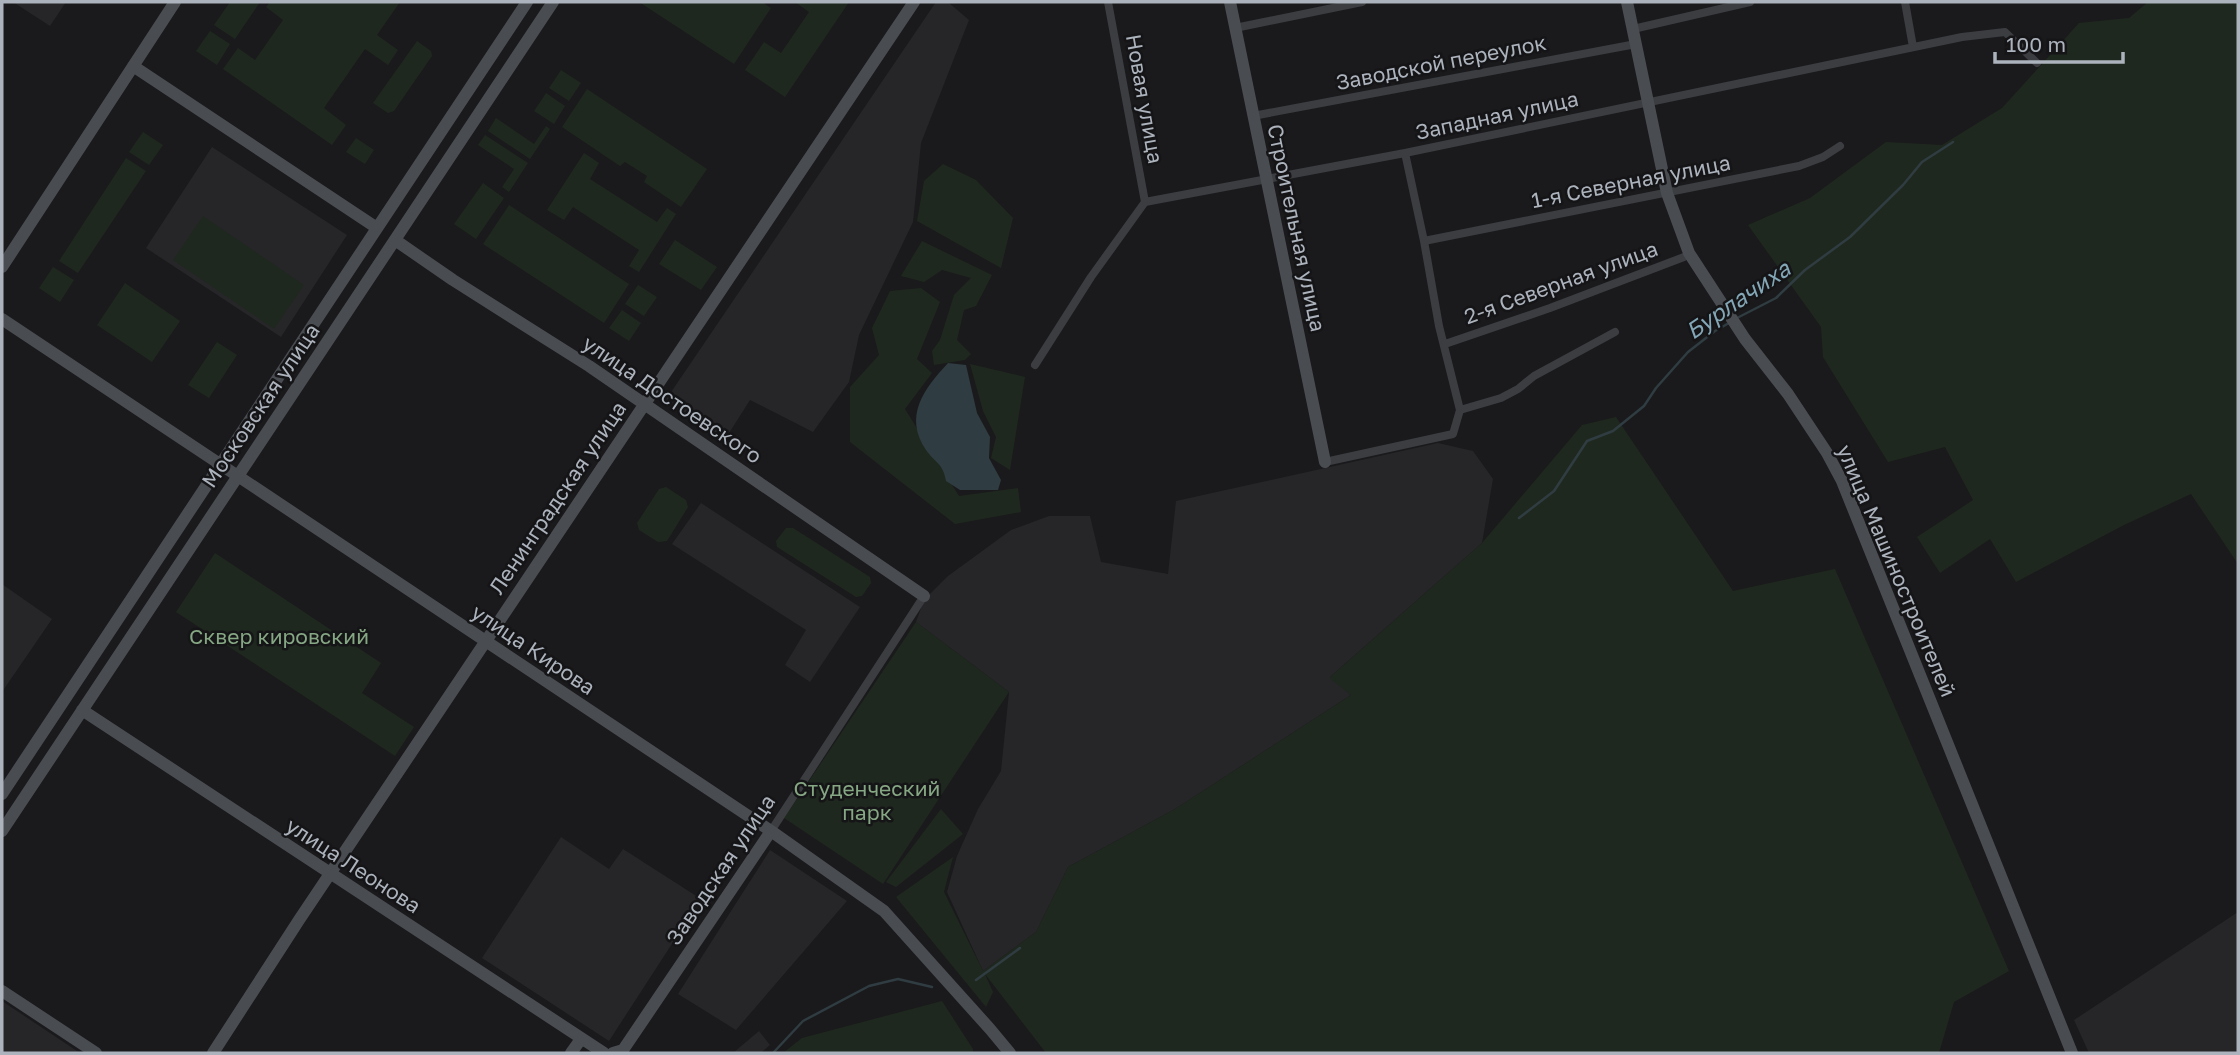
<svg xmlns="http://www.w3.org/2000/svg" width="2240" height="1055" font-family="'Golos Text',sans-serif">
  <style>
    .built { fill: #262629 }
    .green { fill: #1f281f }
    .water { fill: #2f3c41 }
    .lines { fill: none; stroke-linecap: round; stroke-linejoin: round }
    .stream { stroke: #2f3c41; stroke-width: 2.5 }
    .street { stroke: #3b3d41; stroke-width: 8 }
    .secondary { stroke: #494c51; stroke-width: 12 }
    .labels { text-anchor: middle; stroke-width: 5; stroke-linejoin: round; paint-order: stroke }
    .street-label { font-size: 21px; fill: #acb3bc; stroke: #151517 }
    .park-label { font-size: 21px; fill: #86a783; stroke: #151517 }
    .water-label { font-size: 23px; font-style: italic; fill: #83a7b7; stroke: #151517 }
  </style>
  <rect width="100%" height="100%" fill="#1a1a1c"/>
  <path class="built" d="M13 2H66L50 26Z
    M936 2H948L969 20 921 143 913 222 859 335 849 382 813 432 750 400 724 441 665 401Z
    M212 147 347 235 281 337 146 248Z
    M1438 443 1473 451 1493 479 1482 543 1330 677 1351 695 1175 809 1068 867 1036 932 983 971 947 892 957 856 978 809 1001 771 1009 692 916 622 924 600 948 576 1011 530 1049 516H1090L1101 562 1168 574 1176 501Z
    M701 503 860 607 810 682 785 665 806 630 672 544Z
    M2 584 52 619 2 692Z
    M561 837 609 869 623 849 701 899 609 1041 482 958Z
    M770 850 847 901 736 1030 678 994Z
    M2238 912V1053H2089L2074 1020Z
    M2 1001 80 1053H2Z
    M759 1031 770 1045 761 1053H733Z"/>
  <path class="green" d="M230 2H260L235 39 214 25Z
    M270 2H400L377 35 398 50 388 65 365 49 324 108 346 125 332 145 223 69 238 48 255 60 283 20 266 7Z
    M639 2H762L771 8 734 64Z
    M795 2H849L785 97 745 70 764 42 781 53 809 12Z
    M2148 2H2238V564L2191 494 2124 525 2016 582 1990 539 1940 573 1917 537 1973 500 1945 447 1888 462 1823 357 1821 327 1748 225 1810 198 1886 142 1942 145 2002 108 2079 23 2129 18Z
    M210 31 230 44 217 65 196 51Z
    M417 41 431 51 432 56 394 111 388 113 373 103Z
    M561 70 581 83 569 101 549 88Z
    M587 89 707 169 681 207 644 182 647 176 625 162 620 166 562 127Z
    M546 93 565 106 554 124 534 111Z
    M496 118 534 144 546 126 550 129 530 159 488 131Z
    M143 132 163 145 149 165 129 152Z
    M485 135 528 163 509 192 502 187 514 169 478 145Z
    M356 138 374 150 365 164 346 152Z
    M584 153 599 163 590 179 657 222 667 208 676 214 639 272 629 266 639 250 573 207 564 220 547 210Z
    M126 158 146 171 78 273 59 261Z
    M943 164 976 180 1013 218 1001 268 917 221 924 181Z
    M483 183 504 198 476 239 454 224Z
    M509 205 629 284 604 323 483 244Z
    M203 216 304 285 274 329 173 260Z
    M675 240 717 267 701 290 659 264Z
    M922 241 992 275 976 306 964 310 957 340 971 354 965 360 934 365 932 351 940 340 954 295 971 278 942 270 924 282 901 276Z
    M53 267 74 280 60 302 39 288Z
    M125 283 180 321 152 362 97 325Z
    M638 285 657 297 644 316 625 304Z
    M921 288 940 302 917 359 932 373 905 409 959 496 1018 488 1021 512 955 524 850 442V387L879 355 872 328 890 291Z
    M622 310 641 323 629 341 609 328Z
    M217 342 237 355 209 398 188 385Z
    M970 364 1025 377 1010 470 991 458 996 437 983 411Z
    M1616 417 1733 591 1835 569 2009 971 1954 1002 1939 1053H1046L985 974 993 992 986 1007 896 897 953 857 944 892 983 971 1036 932 1068 867 1175 809 1351 695 1329 678 1482 543 1582 425Z
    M666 487 686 500 688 507 667 541 658 542 639 530 637 523 659 489Z
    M786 528H793L870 577 871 583 862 596 856 597 777 547 776 541Z
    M215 553 381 663 362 693 414 727 395 756 176 612Z
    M916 622 1009 692 883 884 784 818Z
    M941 809 963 834 896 887 886 882Z
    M942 1001 973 1049V1053H783L802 1038Z"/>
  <path class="water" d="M948 363 966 365 977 413 990 437 989 458 1001 480 998 490H960L946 481C943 463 935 463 926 450 903 416 924 389 948 363Z"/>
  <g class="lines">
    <path class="stream" d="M1737 318 1776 298 1805 270 1850 237 1903 185 1922 162 1953 142
      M1519 518 1554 491 1587 441 1613 431 1644 406 1656 388 1688 352 1715 331 1729 323
      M976 980 1020 948
      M773 1053 803 1021 869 986 898 979 932 987"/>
    <path class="street" d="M1108 2 1145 202
      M1905 2 1913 47
      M1235 28 1362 2
      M1633 29 1750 2
      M1253 116 1636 44
      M1424 241 1799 166 1823 157 1840 146
      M1445 344 1550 308 1684 257 1689 253
      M1035 365 1091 277 1145 202 1405 153 1962 37 2005 32 2037 63
      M1460 410 1501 398 1518 389 1534 376 1615 332
      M1325 462 1453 434 1460 410 1439 326 1424 241 1405 153
      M771 831 924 596"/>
    <path class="secondary" d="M1230 2 1325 462
      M1627 2 1667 193 1689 253 1745 339 1788 394 1827 453 1842 481 2072 1053
      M133 66 377 228
      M395 240 453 280 589 366 924 596
      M2 267 175 2
      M2 319 771 831 884 911 990 1029 1010 1053
      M82 710 604 1053
      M2 794 527 2
      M2 831 553 2
      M2 991 96 1053
      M213 1053 299 920 914 2
      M571 1053 581 1039
      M613 1053 623 1050 771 831"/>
  </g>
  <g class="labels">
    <g class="street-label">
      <text transform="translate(1441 63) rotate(-11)" y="7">Заводской переулок</text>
      <text transform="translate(1144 99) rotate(80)" y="7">Новая улица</text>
      <text transform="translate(1497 116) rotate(-12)" y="7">Западная улица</text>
      <text transform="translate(1631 182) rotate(-11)" y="7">1-я Северная улица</text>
      <text transform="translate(1296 228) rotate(78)" y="7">Строительная улица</text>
      <text transform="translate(1561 283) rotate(-20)" y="7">2-я Северная улица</text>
      <text transform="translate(672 400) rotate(34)" y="7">улица Достоевского</text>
      <text transform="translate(261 406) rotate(-56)" y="7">Московская улица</text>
      <text transform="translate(558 498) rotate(-56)" y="7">Ленинградская улица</text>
      <text transform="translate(1896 571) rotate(67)" y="7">улица Машиностроителей</text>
      <text transform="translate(533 650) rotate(34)" y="7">улица Кирова</text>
      <text transform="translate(353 866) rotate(33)" y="7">улица Леонова</text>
      <text transform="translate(721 870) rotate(-56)" y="7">Заводская улица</text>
    </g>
    <g class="park-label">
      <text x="279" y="644">Сквер кировский</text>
      <text x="867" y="796">Студенческий<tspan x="867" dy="24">парк</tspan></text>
    </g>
    <g class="water-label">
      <text transform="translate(1738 300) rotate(-34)" y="8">Бурлачиха</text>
    </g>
  </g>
  <rect width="2240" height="1055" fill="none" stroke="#acb3bc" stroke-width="7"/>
  <path d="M1995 52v10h128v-10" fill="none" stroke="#acb3bc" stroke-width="3.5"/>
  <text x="2006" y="52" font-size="21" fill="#acb3bc" stroke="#151517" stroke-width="5" paint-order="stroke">100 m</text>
</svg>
